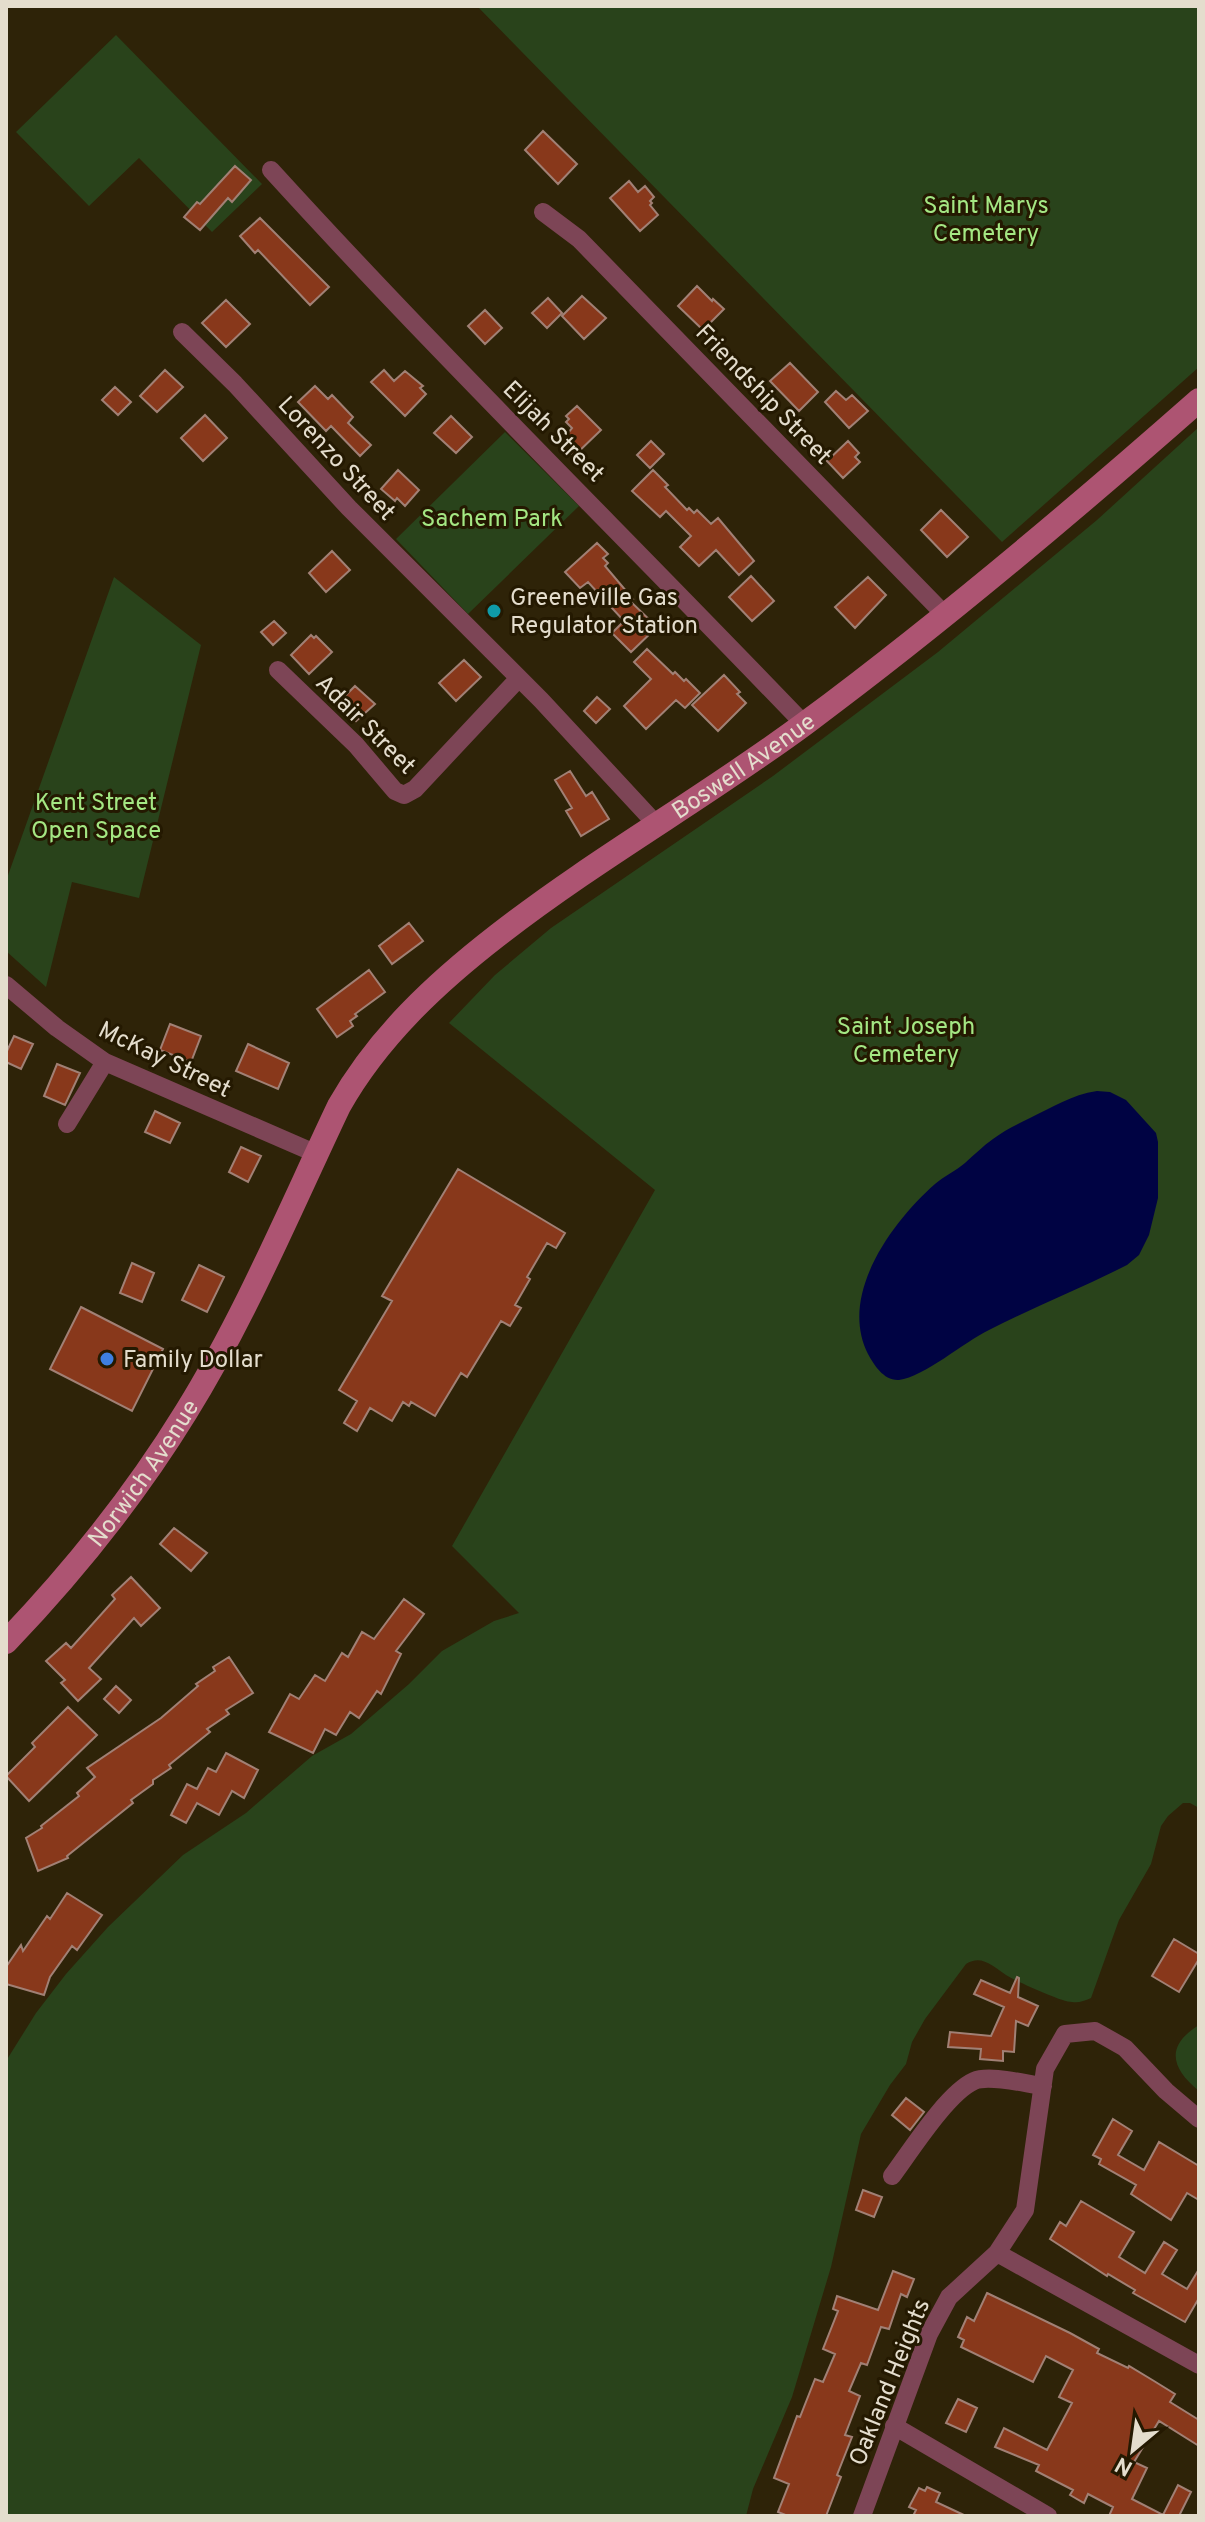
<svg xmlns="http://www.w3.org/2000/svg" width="1205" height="2522" font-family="Overpass,sans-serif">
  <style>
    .green { fill: #29431b }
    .water { fill: #000343 }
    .building { fill: #88381b; stroke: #a18075; stroke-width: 2 }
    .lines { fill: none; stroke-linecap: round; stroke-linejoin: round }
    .street { stroke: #7d4556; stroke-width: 18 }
    .secondary { stroke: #ad5472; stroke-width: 24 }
    .culture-dot { fill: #0f9aa8; stroke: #241901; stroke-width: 3 }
    .shop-dot { fill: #3f7fe0; stroke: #241901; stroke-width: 3 }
    .labels { text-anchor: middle; stroke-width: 6; stroke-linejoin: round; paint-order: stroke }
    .park-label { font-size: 24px; fill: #a4e783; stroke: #241901 }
    .street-label { font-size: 24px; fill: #e4ddcd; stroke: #241901 }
    .poi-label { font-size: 24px; fill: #e4ddcd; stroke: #241901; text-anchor: start }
  </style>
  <rect width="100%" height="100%" fill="#2e2308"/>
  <path class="green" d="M477 6H1199V367L1002 542Z
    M116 35 262 184 212 232 139 158 89 206 16 132Z
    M1199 427V1808L1190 1803H1183L1168 1816 1161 1826 1151 1864 1119 1920 1091 1998C1084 2001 1079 2003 1072 2002 1061 2002 1016 1981 1006 1975 993 1966 981 1954 966 1964L925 2019 912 2042 906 2064 890 2085 861 2134 831 2267 792 2397 753 2489 746 2516H6V2061L36 2013 66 1974 108 1927 183 1855 246 1813 312 1756 351 1734 409 1684 442 1651 494 1621 519 1613 452 1546 655 1190 449 1023 495 975 551 928 773 776 938 652 1097 520Z
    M505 432 579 506 468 614 396 539Z
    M114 577 201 645 139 898 72 882 46 987 6 951V881Z
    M1199 2025V2091C1171 2068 1165 2046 1199 2025Z"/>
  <path class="water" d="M1097 1091 1110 1092 1126 1100 1156 1133 1158 1142V1198L1149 1235 1139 1255 1127 1265C1082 1288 1034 1307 989 1330 964 1342 924 1377 899 1380 884 1381 874 1365 868 1354 838 1295 892 1222 935 1184 944 1176 956 1171 965 1163 974 1155 983 1146 993 1139 1005 1130 1016 1125 1030 1118 1053 1107 1071 1095 1097 1091Z"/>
  <path class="building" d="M543 131 577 164 558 184 525 150Z
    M235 166 251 180 232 202 228 198 200 230 184 217 197 202 200 204Z
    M629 181 638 192 645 186 654 197 650 201 652 203 650 205 658 215 640 231 610 198Z
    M260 218 329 287 310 305 258 250 255 253 240 236Z
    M697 286 712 301 713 299 724 309 703 330 678 306Z
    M582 296 606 318 584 339 562 316Z
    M548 298 562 313 547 328 532 313Z
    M226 300 250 324 226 347 202 323Z
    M485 310 502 328 485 344 468 326Z
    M790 363 818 392 799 411 770 381Z
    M165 370 183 387 157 412 140 396Z
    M384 370 394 381 405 371 423 386 420 388 426 394 405 416 371 382Z
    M315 386 328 399 332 395 353 417 348 423 371 445 360 456 331 426 326 431 298 402Z
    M115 387 131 402 118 415 102 400Z
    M836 391 846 400 852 395 868 411 849 428 825 402Z
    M577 406 601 430 574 456 561 442 572 428 566 422 569 419 566 416Z
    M205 415 227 438 203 461 181 438Z
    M451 416 472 437 456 453 434 433Z
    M651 441 664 454 650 468 637 455Z
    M848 441 859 453 855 457 860 462 843 478 827 461Z
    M398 470 419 490 405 506 397 498 395 501 381 489Z
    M653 470 668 485 665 487 687 510 689 508 694 513 697 510 711 524 718 518 754 561 739 575 716 550 699 566 680 547 691 536 666 511 660 517 632 491Z
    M941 510 968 537 947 557 921 530Z
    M597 543 608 554 603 558 608 563 605 566 633 599 630 601 657 627 631 652 612 633 624 621 588 582 580 588 565 572Z
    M332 551 350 570 326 592 309 573Z
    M751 576 774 601 752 621 729 597Z
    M868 577 886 595 855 628 835 607Z
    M274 621 286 633 273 645 261 632Z
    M311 635 314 638 316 636 332 652 309 674 291 655Z
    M647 649 673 674 675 672 684 681 686 679 700 693 685 708 676 700 646 729 624 706 651 679 634 662Z
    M464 660 481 677 456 701 439 683Z
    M724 675 740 692 737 694 746 703 718 731 692 705Z
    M355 686 375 704 356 721 338 703Z
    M597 697 610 709 596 723 584 711Z
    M570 771 586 796 592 792 609 819 581 836 566 811 572 808 555 780Z
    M409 923 423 941 392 964 379 946Z
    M369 970 385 992 355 1014 357 1016 350 1021 353 1026 337 1037 317 1009Z
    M170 1024 201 1036 191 1062 160 1050Z
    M14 1036 33 1044 21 1069 6 1062V1053Z
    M248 1044 289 1063 278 1089 236 1071Z
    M57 1064 80 1073 65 1105 44 1096Z
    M155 1111 180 1123 170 1143 145 1132Z
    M241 1147 261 1156 248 1182 229 1172Z
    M458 1169 565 1233 556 1248 547 1243 527 1277 530 1279 515 1305 521 1308 510 1326 501 1321 467 1377 461 1373 435 1416 411 1402 409 1406 403 1402 392 1421 370 1408 357 1431 344 1423 357 1401 339 1390 392 1301 382 1296Z
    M132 1263 154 1273 142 1302 120 1293Z
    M199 1265 224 1277 207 1312 182 1300Z
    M81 1307 163 1349 132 1411 50 1369Z
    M174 1528 207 1553 191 1571 160 1544Z
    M131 1577 160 1608 141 1626 134 1618 89 1668 101 1679 78 1701 61 1683 65 1680 46 1661 66 1643 71 1648 115 1599 112 1595Z
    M404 1599 424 1614 396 1651 401 1654 381 1694 377 1691 359 1718 350 1712 336 1735 325 1729 313 1753 269 1732 290 1694 299 1699 315 1675 325 1681 342 1653 348 1657 362 1632 374 1639Z
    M229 1657 253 1693 226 1710 229 1714 207 1729 210 1732 169 1765 171 1768 153 1780V1784L131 1800 133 1803 67 1856 68 1858 38 1871 26 1838 42 1828 41 1826 79 1796 77 1793 95 1777 87 1768 161 1718 198 1686 196 1684 215 1671 213 1667Z
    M116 1686 131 1700 119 1713 104 1699Z
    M68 1707 97 1735 29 1801 6 1776 35 1747 32 1743Z
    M226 1753 258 1770 244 1798 232 1791 219 1815 197 1803 186 1823 171 1815 187 1784 197 1789 208 1768 216 1772Z
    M67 1893 102 1915 77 1950 72 1946 50 1977 44 1995 6 1984V1967L21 1945 23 1951 47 1916 50 1919Z
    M1174 1939 1199 1954V1959L1179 1992 1152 1976Z
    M1017 1977 1019 1978 1018 1997 1038 2006 1028 2026 1016 2021 1014 2052 1003 2051V2061L980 2059 981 2049 948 2047 950 2032 991 2036 1004 2007 974 1994 981 1980 1010 1993Z
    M906 2098 924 2112 910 2130 892 2115Z
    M1113 2119 1132 2131 1118 2155 1144 2170 1159 2142 1199 2166V2200L1187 2193 1171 2220 1131 2194 1136 2185 1099 2164 1101 2159 1093 2155Z
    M863 2190 882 2197 874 2217 856 2210Z
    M1081 2201 1134 2232 1119 2257 1145 2273 1164 2242 1177 2250 1162 2274 1187 2289 1199 2269V2298L1185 2322 1133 2293 1135 2290 1108 2274 1107 2276 1050 2239 1060 2222 1066 2226Z
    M893 2271 914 2279 907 2297 901 2294 889 2329 881 2327 867 2365 861 2363 849 2391 860 2396 845 2435 852 2437 837 2475 841 2477 826 2516H788L778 2512 789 2484 774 2478 797 2416 800 2417 815 2379 823 2382 835 2354 823 2349 838 2311 833 2309 837 2296 878 2310Z
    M987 2293 1070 2333 1099 2349 1097 2353 1128 2368 1129 2366 1154 2381 1175 2394 1170 2402 1199 2420V2446L1159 2421 1134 2462 1147 2468 1132 2499 1163 2515 1178 2485 1191 2492 1179 2516H1109L1113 2507 1088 2494 1084 2503 1070 2495 1073 2490 1036 2471 1039 2465 995 2447 1004 2428 1047 2450 1072 2403 1059 2397 1073 2370 1046 2356 1033 2382 961 2347 964 2340 958 2337 967 2317 974 2321Z
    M958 2399 977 2408 966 2432 946 2423Z
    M927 2487 940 2493 936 2502 966 2516H913L916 2510 909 2507 919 2488 925 2491Z"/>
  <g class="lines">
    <path class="street" d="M271 170C443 359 627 539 804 724
      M543 212 579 239 946 616
      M182 332 235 384 349 508 541 700 656 824
      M278 670 356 745 395 791 404 795 415 789 519 678
      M6 985 57 1028 105 1062 317 1154
      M67 1124 105 1062
      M892 2176C910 2152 947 2093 974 2081 989 2074 1026 2084 1043 2086
      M997 2253 1199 2365
      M894 2426 1048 2516
      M862 2516 929 2334 949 2297 997 2253 1025 2210 1045 2069 1065 2034 1095 2031 1125 2048 1166 2091 1199 2119"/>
    <path class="secondary" id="s1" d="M6 1642C74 1571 135 1495 186 1412 246 1315 290 1209 339 1106 378 1037 436 983 498 935 597 858 706 797 807 722 943 621 1072 512 1199 400"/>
  </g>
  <circle class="culture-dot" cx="494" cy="611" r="8"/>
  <circle class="shop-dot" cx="107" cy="1359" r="8"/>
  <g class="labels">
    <g class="park-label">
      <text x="986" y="213">Saint Marys<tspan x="986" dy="28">Cemetery</tspan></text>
      <text x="492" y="526">Sachem Park</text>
      <text x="96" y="810">Kent Street<tspan x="96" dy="28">Open Space</tspan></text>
      <text x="906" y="1034">Saint Joseph<tspan x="906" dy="28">Cemetery</tspan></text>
    </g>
    <g class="street-label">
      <text transform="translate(764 394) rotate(46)" y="8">Friendship Street</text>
      <text transform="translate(554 431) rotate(45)" y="8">Elijah Street</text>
      <text transform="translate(337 458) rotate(47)" y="8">Lorenzo Street</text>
      <text transform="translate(366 724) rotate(45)" y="8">Adair Street</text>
      <text dy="8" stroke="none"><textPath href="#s1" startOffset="1168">Boswell Avenue</textPath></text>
      <text transform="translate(165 1059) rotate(26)" y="8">McKay Street</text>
      <text dy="8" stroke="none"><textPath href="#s1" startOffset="218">Norwich Avenue</textPath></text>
      <text transform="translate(889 2382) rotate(-68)" y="8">Oakland Heights</text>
    </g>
    <g class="poi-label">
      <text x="510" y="605">Greeneville Gas<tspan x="510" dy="28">Regulator Station</tspan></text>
      <text x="123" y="1367">Family Dollar</text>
    </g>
  </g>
  <rect width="1205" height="2522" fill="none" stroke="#e4ddcd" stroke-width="16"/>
  <g transform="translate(1133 2450) rotate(209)" stroke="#241901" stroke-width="6" paint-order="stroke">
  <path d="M0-6L14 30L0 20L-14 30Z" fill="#e4ddcd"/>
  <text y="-12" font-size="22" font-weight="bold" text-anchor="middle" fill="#e4ddcd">N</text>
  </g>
</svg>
